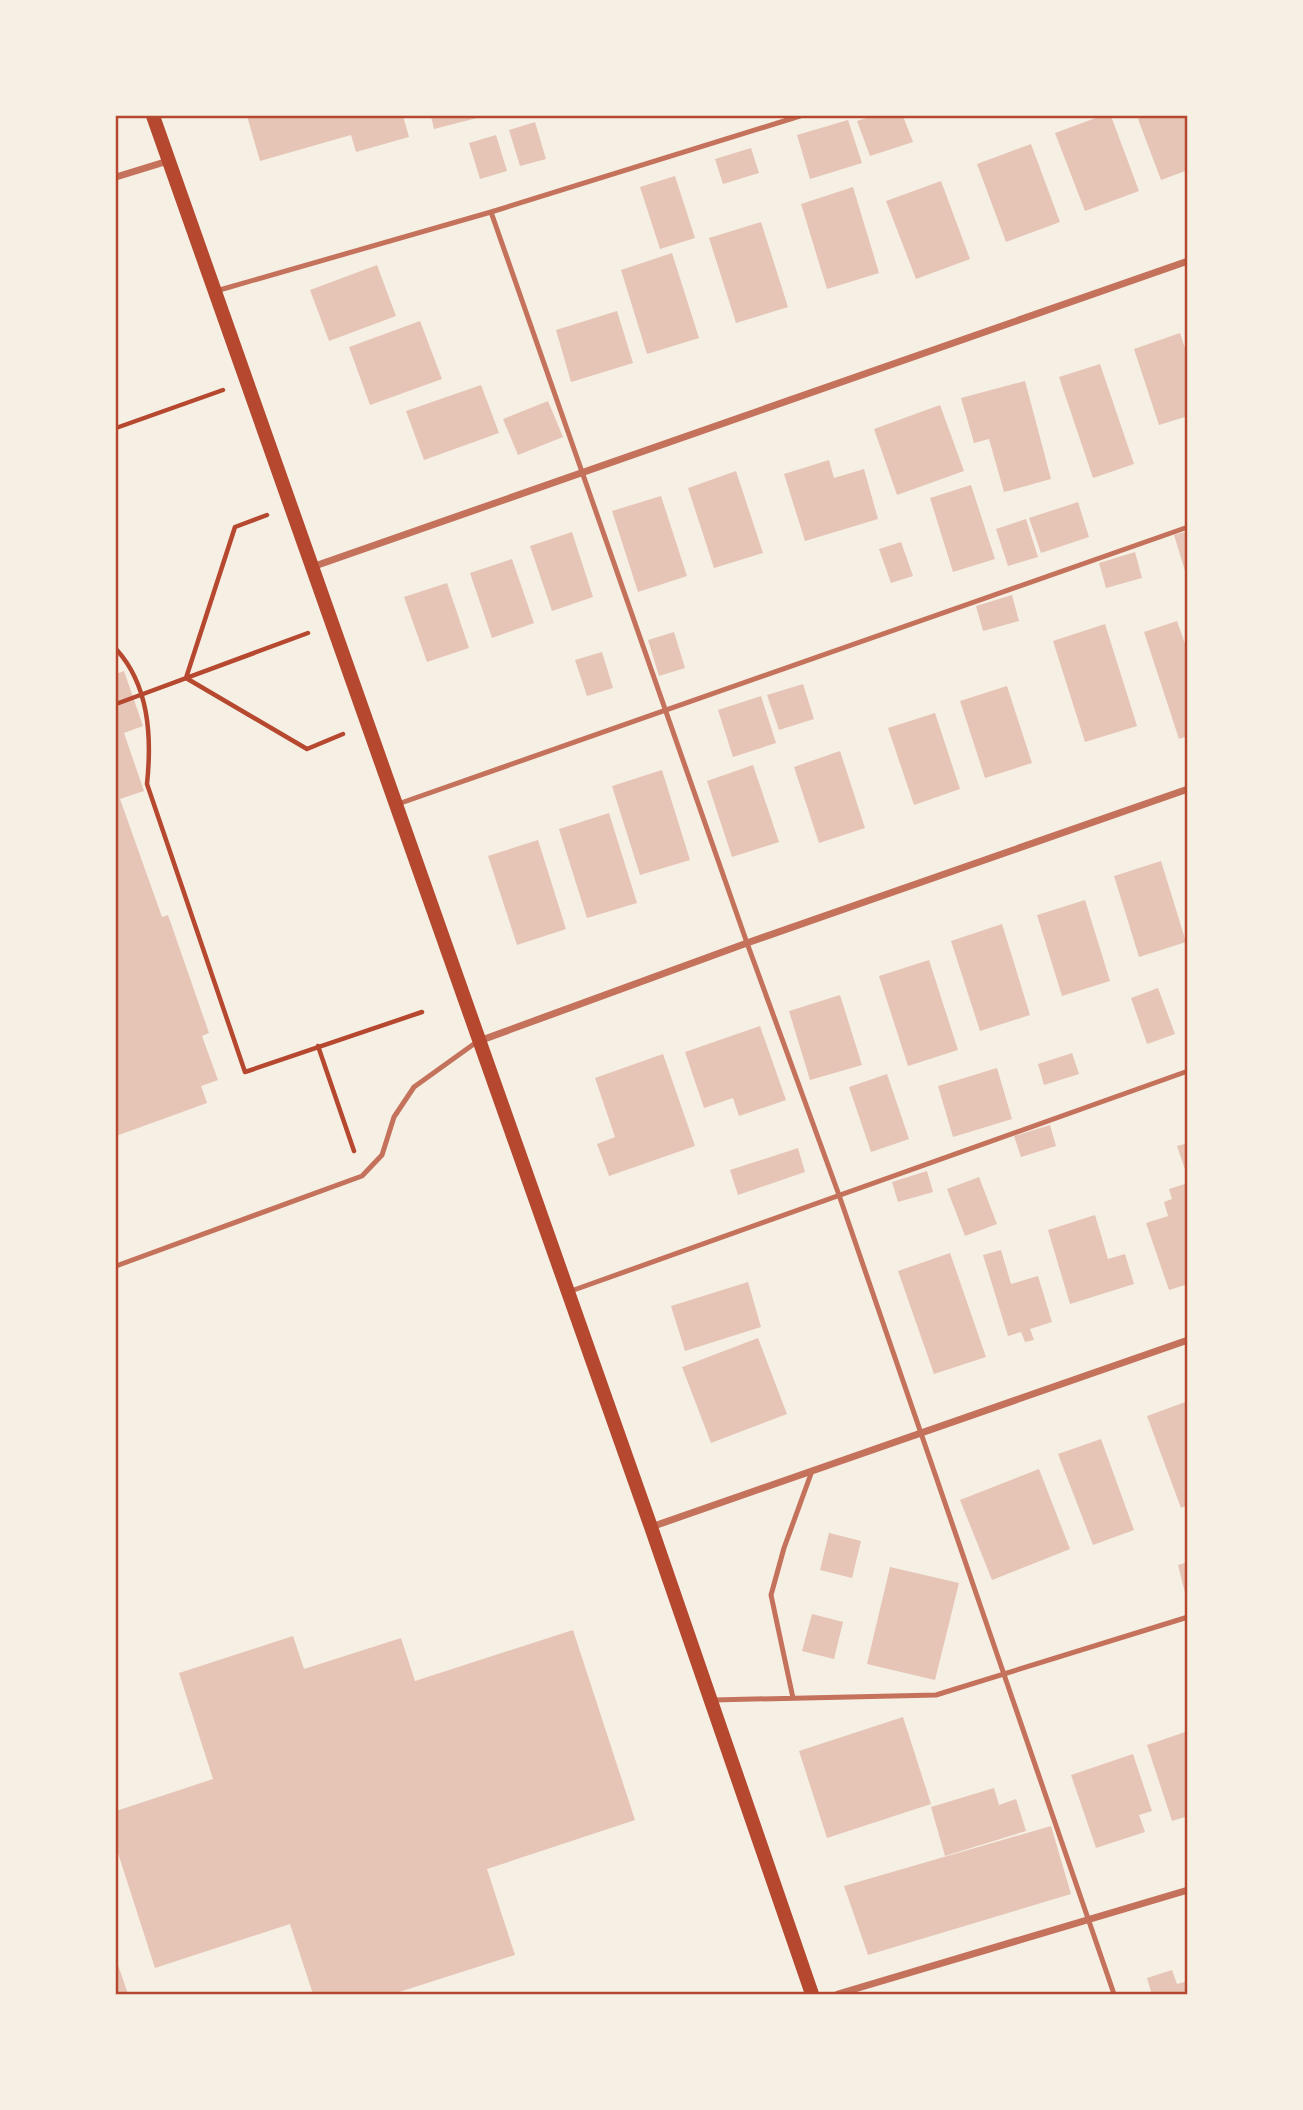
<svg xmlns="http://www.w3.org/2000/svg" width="1303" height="2110" font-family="'Playfair Display',serif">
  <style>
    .building { fill: #e6c5b7 }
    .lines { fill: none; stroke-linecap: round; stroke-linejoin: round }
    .path { stroke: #b5482f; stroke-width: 4.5 }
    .service { stroke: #c5725c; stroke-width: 5 }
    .minor { stroke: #c5725c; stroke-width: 7 }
    .secondary { stroke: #b5482f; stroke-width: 14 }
    .neatline { fill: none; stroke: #b5482f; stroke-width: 2.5 }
  </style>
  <rect width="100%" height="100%" fill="#f6efe4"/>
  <path class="building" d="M247 116H403L409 137 356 152 351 135 260 161Z
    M431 116H485L434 129Z
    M873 116H903L913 142 870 156 857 121Z
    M1101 116H1111L1139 191 1085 211 1055 133Z
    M1144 116H1188V170L1161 180 1138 119Z
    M848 120 862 163 810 179 797 135Z
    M535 122 546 159 520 166 509 130Z
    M496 135 507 171 480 179 469 143Z
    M1031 144 1060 222 1006 242 977 164Z
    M751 148 759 173 723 184 715 159Z
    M675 176 695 238 660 249 640 187Z
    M941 181 970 259 916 279 886 201Z
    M853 187 879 273 827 289 801 204Z
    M761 222 788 307 736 323 709 238Z
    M672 253 699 338 647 354 621 270Z
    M377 265 396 316 329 341 310 290Z
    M617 311 633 363 571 382 556 330Z
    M420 321 442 379 370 405 349 347Z
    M1180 333 1188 357V416L1159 425 1134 349Z
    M1100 364 1134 464 1093 478 1059 377Z
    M1025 381 1051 479 1004 492 989 439 974 443 961 398Z
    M481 385 499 433 424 460 406 411Z
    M548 401 563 437 518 455 503 419Z
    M940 405 964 471 897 495 874 429Z
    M829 460 834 478 864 469 878 519 805 541 784 474Z
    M736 471 763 553 714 568 688 488Z
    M971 485 995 559 953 572 930 498Z
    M661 496 687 576 638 592 612 511Z
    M1078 502 1089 537 1041 553 1029 518Z
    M1026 519 1038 557 1008 566 996 529Z
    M1188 531V570L1185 571 1174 535Z
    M572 532 593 597 552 611 530 546Z
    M901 542 913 576 891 583 879 549Z
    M1135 552 1142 578 1106 588 1099 563Z
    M512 559 534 623 492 638 470 573Z
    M447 583 469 648 427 662 404 597Z
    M1012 595 1019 621 983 631 976 606Z
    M1177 621 1188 652V736L1179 739 1144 632Z
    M1105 624 1137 726 1085 742 1053 641Z
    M674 632 685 668 659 676 648 640Z
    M602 652 613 688 587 696 575 660Z
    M124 671 143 726 124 733 144 791 120 799 162 917 168 915 209 1033 202 1036 218 1080 201 1086 207 1103 116 1136V674Z
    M803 684 814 719 779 730 767 695Z
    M1007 686 1032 763 985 778 960 701Z
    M761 696 776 743 733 757 718 710Z
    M935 713 960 789 914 805 888 728Z
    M840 751 865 828 819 843 794 767Z
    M753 765 779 842 732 857 707 781Z
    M662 770 690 860 640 875 612 786Z
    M609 813 637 903 587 918 559 829Z
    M538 840 566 929 517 945 488 856Z
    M1161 861 1186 942 1139 957 1114 876Z
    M1085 900 1110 981 1062 996 1037 915Z
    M1002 924 1030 1015 980 1031 951 941Z
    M929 960 958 1050 908 1066 879 976Z
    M1158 988 1175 1034 1147 1044 1131 998Z
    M840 995 862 1065 810 1080 789 1011Z
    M760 1026 786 1100 739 1116 733 1098 704 1108 685 1052Z
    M1072 1053 1079 1074 1044 1085 1038 1064Z
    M663 1054 695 1146 609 1176 597 1144 615 1137 595 1078Z
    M997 1068 1012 1119 953 1137 938 1086Z
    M887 1074 909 1139 871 1152 849 1087Z
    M1050 1125 1056 1146 1021 1157 1014 1136Z
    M1188 1143V1175H1187L1177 1146Z
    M798 1148 805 1172 738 1195 730 1170Z
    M927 1171 933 1192 898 1202 892 1182Z
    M979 1177 997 1224 965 1236 947 1189Z
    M1188 1183V1284L1169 1290 1146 1223 1168 1216 1164 1202 1172 1199 1169 1189Z
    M1095 1215 1108 1259 1125 1254 1134 1284 1070 1304 1048 1230Z
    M1001 1250 1011 1284 1038 1276 1052 1322 1030 1329 1034 1340 1025 1342 1021 1332 1008 1336 983 1255Z
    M950 1253 986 1357 934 1374 898 1271Z
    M748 1282 761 1327 685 1351 671 1306Z
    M758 1338 787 1414 711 1443 682 1367Z
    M1188 1401V1505L1181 1508 1147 1416Z
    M1101 1439 1134 1530 1093 1545 1058 1454Z
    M1039 1469 1070 1549 992 1580 960 1500Z
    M829 1533 861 1541 852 1578 820 1570Z
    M1188 1562V1600L1187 1601 1178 1565Z
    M890 1567 959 1583 935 1680 867 1664Z
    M812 1614 843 1622 834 1659 802 1651Z
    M573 1630 635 1820 487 1869 515 1955 393 1994H313L290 1924 155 1968 116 1847V1811L213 1779 179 1673 293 1636 304 1669 401 1638 415 1681Z
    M903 1717 931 1804 827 1838 799 1751Z
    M1188 1731V1816L1172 1821 1147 1745Z
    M1133 1754 1152 1811 1139 1815 1145 1832 1096 1848 1071 1775Z
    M994 1788 999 1805 1016 1799 1026 1831 945 1856 931 1807Z
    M1051 1826 1071 1894 868 1955 844 1886Z
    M116 1959 128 1994H116Z
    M1172 1970 1177 1984 1188 1981V1994H1146L1151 1992 1147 1978Z"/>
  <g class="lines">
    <path class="path" d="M116 428 223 390
      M267 515 235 527 186 678 307 749 343 734
      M116 649C149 685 152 736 147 784L245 1072 422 1012
      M116 704 308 633
      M318 1046 354 1151"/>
    <path class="service" d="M491 212 747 943 839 1195 1114 1994
      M216 291 491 212 800 116
      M398 804 1188 527
      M116 1266 362 1176 382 1155 394 1117 414 1087 478 1041
      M571 1291 1188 1071
      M793 1698 771 1595 784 1548 812 1471
      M713 1700 936 1695 1188 1617"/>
    <path class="minor" d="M116 177 168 161
      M312 567 1188 261
      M479 1041 747 943 1188 789
      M651 1527 1188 1340
      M838 1994 1188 1890"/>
    <path class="secondary" d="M153 116 651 1527 812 1994"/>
  </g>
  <rect width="1303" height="2110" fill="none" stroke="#f6efe4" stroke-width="234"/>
  <rect x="117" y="117" width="1069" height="1876" class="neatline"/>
</svg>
